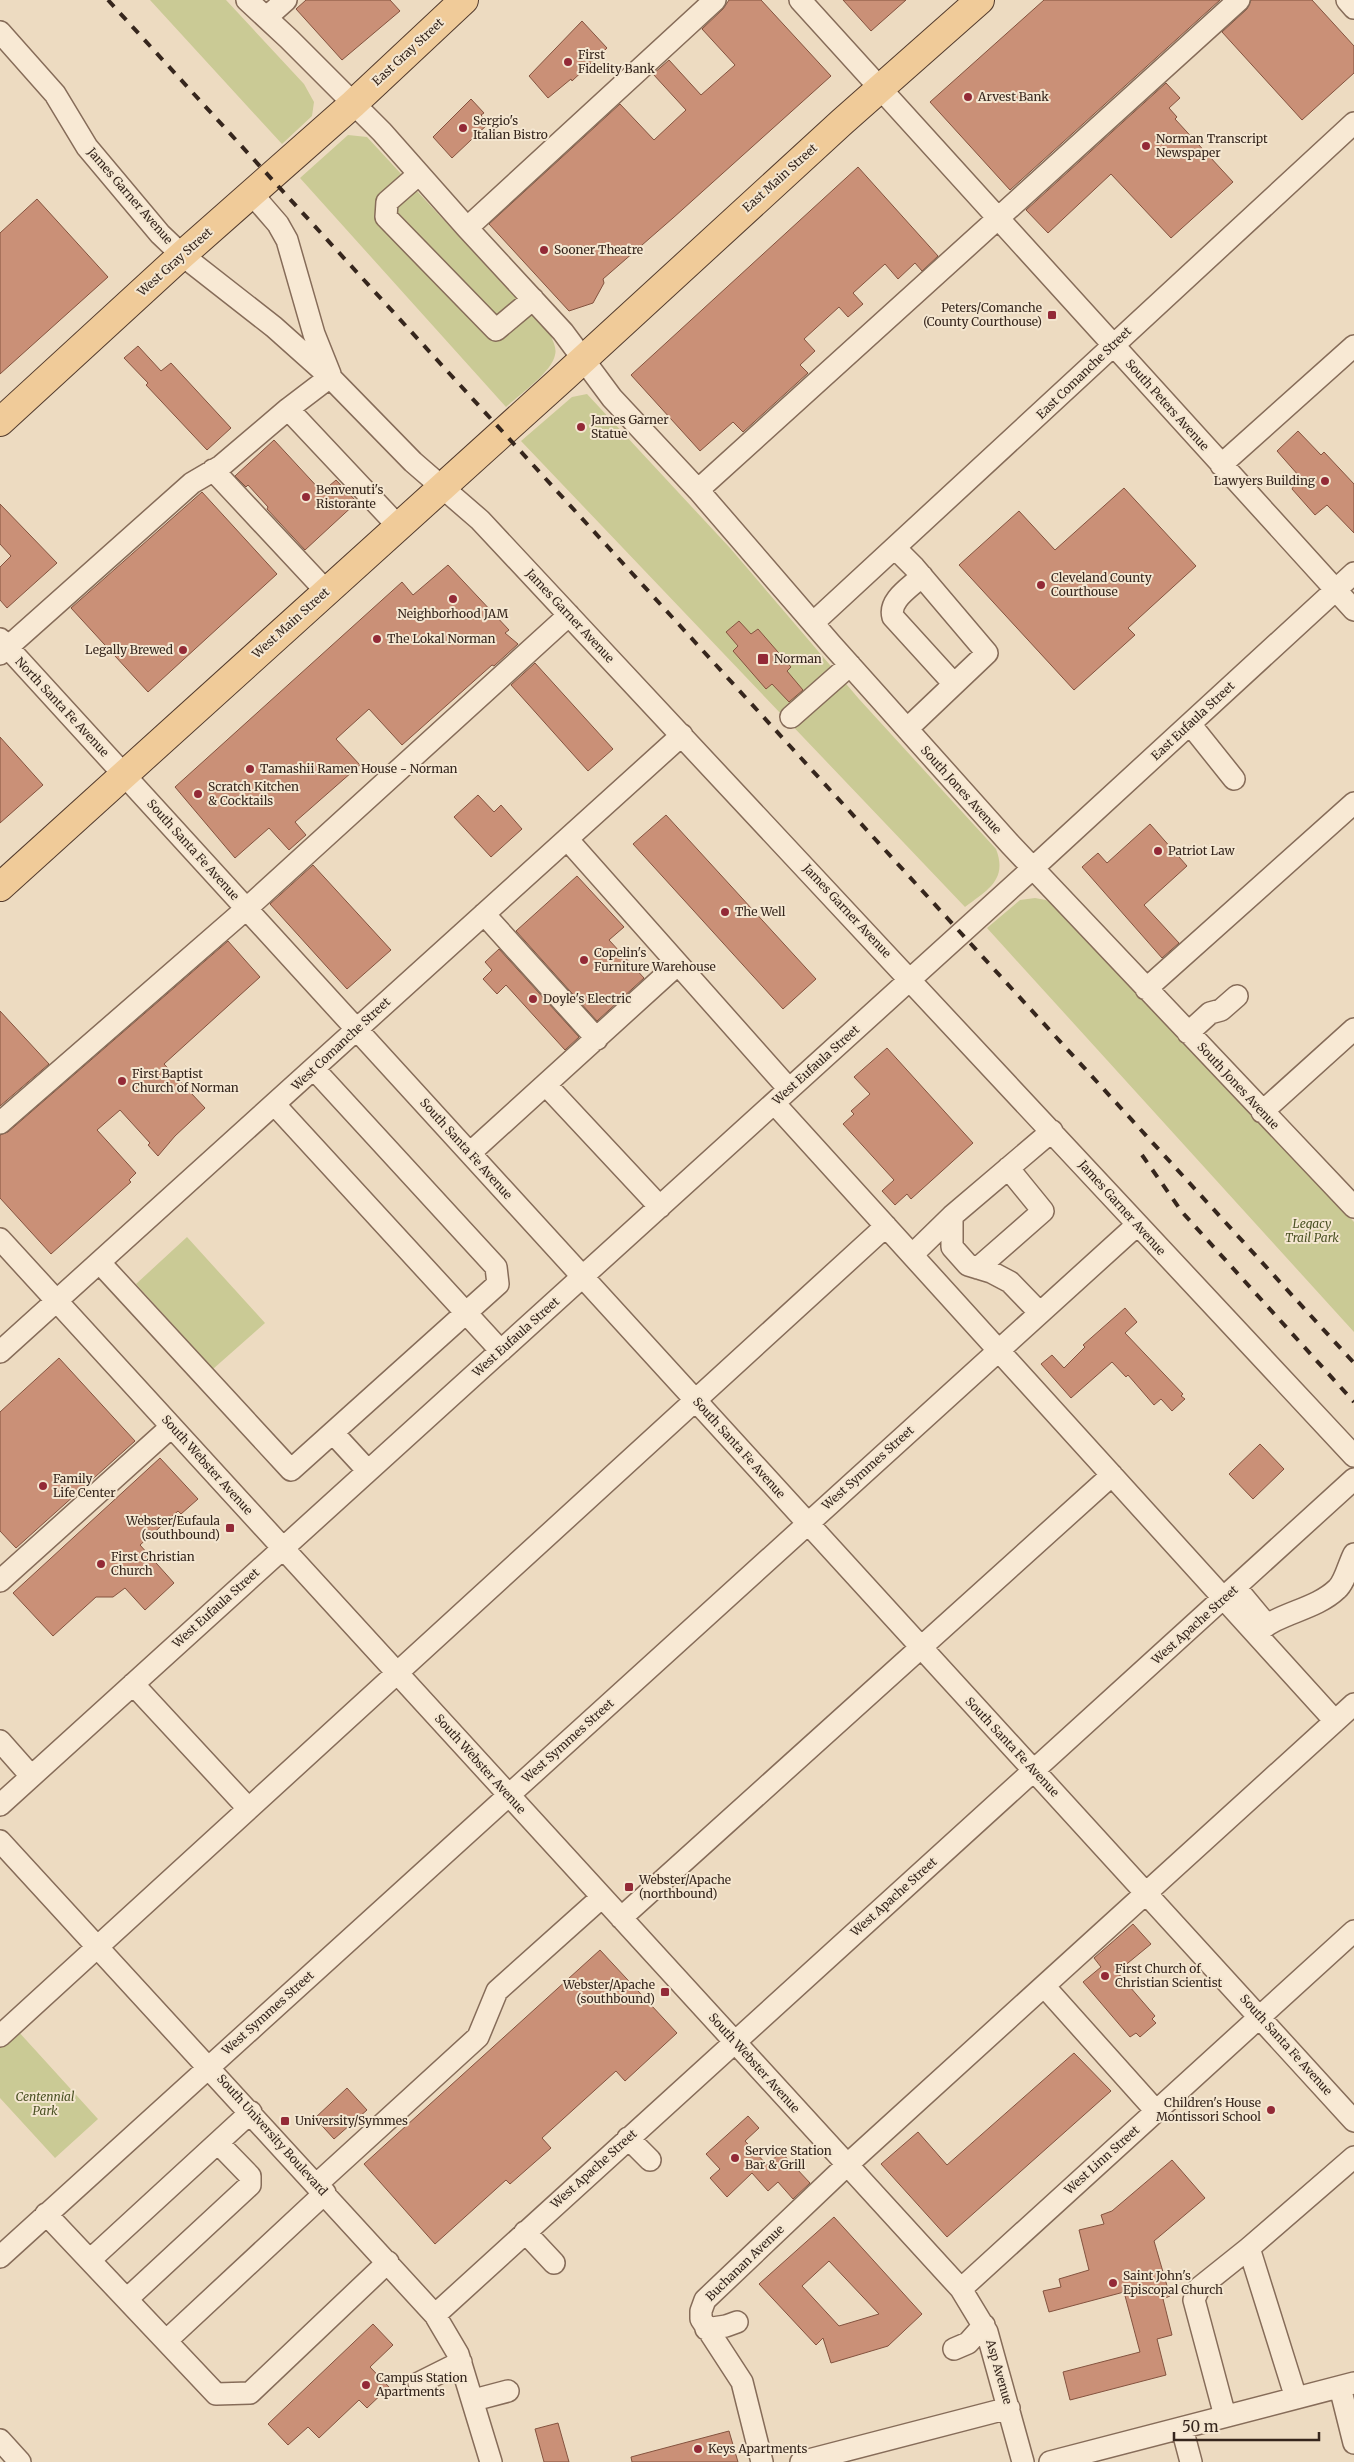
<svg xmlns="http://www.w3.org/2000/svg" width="1354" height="2462" font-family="Merriweather,serif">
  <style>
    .green { fill: #caca95 }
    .building { fill: #ca9077; stroke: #84533f; fill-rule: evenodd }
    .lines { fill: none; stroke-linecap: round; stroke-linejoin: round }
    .minor-casing { stroke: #866c59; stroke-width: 24 }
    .major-casing { stroke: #533b2d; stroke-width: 30 }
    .minor { stroke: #f8e9d4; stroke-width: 21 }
    .major { stroke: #f0cb99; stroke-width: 28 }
    .rail { stroke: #36261d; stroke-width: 4; stroke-dasharray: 9 9; stroke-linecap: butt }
    .poi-dot { fill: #932a37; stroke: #f4e6d0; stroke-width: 2 }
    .labels { text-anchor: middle; stroke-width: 4; stroke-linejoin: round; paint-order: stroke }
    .street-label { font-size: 12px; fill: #36261d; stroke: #f4e6d0 }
    .poi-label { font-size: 12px; fill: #36261d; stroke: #f4e6d0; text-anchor: start }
    .park-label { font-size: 12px; font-style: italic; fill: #4b5224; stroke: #f4e6d0 }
  </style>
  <rect width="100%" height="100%" fill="#eddbc1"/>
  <path class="green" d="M150 0H226L304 84 314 102 312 116 282 144Z
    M348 135 367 137 551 336C553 342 557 348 555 355 552 372 519 395 506 407L300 178Z
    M587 394 730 548 859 699 996 849C1008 880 987 890 965 907L521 441 572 397Z
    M1035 898 1046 900 1055 906 1354 1222V1332L987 928 1020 900Z
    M187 1237 265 1323 213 1369 136 1284Z
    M17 2030 98 2119 55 2158 0 2098V2046Z"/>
  <path class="building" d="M306 0H390L400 11 342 60 296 9Z
    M729 0H761L831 76 673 218 603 279 604 283 593 303 569 311 489 224 620 104 654 140 686 110 653 74 669 60 701 95 735 65 702 29 723 9Z
    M843 0H906L871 31Z
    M1044 0H1220L1010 190 930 102Z
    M1251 0H1312L1354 46V73L1302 120 1222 32 1247 9Z
    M582 21 607 48 572 81 571 79 548 98 529 76Z
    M1166 83 1180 98 1169 108 1177 117 1175 119 1233 182 1171 238 1111 174 1048 233 1026 210Z
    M471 99 484 113 481 115 489 123 452 158 433 137Z
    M858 167 938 256 922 271 915 263 898 279 885 264 853 293 863 304 848 317 839 307 804 339 815 351 800 365 808 373 743 432 733 422 700 451 631 375Z
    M37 199 108 277 0 374V233Z
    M138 346 161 371 171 363 231 428 207 450 146 385 148 383 124 358Z
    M1298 431 1321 455 1324 452 1354 484V533L1327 505 1315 515 1292 489 1299 476 1277 451Z
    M274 440 322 492 336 480 357 502 305 550 267 509 268 507 248 485 246 487 235 476Z
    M1124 488 1196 566 1128 628 1135 635 1074 690 959 565 1019 511 1055 550Z
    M202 492 277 574 148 692 71 608Z
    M0 504 57 563 7 608 0 600V567L11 556 0 544Z
    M448 565 509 630 505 633 518 644 494 666 492 665 402 745 369 709 336 739 360 765 295 822 306 835 289 850 269 828 235 858 175 787 402 582 413 595Z
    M739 621 751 634 758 629 791 667 787 671 803 690 789 702 772 684 766 689 733 651 738 646 726 632Z
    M535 663 613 749 588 771 511 685Z
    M0 737 43 785 0 823Z
    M478 795 494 812 501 805 522 829 491 857 454 817Z
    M666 815 816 979 783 1009 633 844Z
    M1150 824 1187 866 1144 905 1179 943 1162 958 1082 867 1098 853 1107 863Z
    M313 865 391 950 347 989 270 904Z
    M577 876 624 927 609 940 644 978 597 1021 516 931Z
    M228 941 260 977 164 1064 205 1108 175 1136 158 1156 148 1145 150 1143 120 1110 97 1130 136 1173 129 1180 131 1182 51 1254 0 1198V1135L8 1132Z
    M499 949 579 1037 565 1050 506 985 497 994 483 979 492 970 485 962Z
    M0 1011 49 1064 0 1106Z
    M887 1048 973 1143 911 1199 907 1194 895 1205 882 1191 894 1180 843 1124 854 1114 851 1111 870 1094 854 1077Z
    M1125 1308 1137 1322 1125 1333 1183 1394 1181 1396 1185 1399 1172 1411 1161 1399 1154 1405 1128 1375 1126 1377 1112 1362 1071 1398 1041 1364 1052 1355 1064 1368 1085 1347 1083 1345Z
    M59 1358 135 1441 16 1548 0 1531V1412Z
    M1260 1444 1284 1469 1253 1499 1229 1474Z
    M160 1458 198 1499 181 1514 178 1511 140 1545 174 1583 145 1610 125 1588 113 1597H96L53 1636 13 1593Z
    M1133 1924 1151 1944 1117 1972 1155 2016 1152 2019 1156 2023 1140 2037 1136 2033 1130 2037 1083 1982 1101 1967 1094 1958Z
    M600 1950 677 2033 625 2081 616 2071 542 2138 551 2148 510 2184 506 2180 435 2244 364 2164Z
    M1074 2053 1111 2091 947 2237 881 2164 918 2132 947 2165Z
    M347 2088 367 2110 334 2139 315 2118Z
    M748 2116 759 2128 745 2141 767 2165 781 2152 810 2183 793 2199 778 2182 768 2191 752 2173 727 2197 710 2178 720 2169 706 2154Z
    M1172 2160 1205 2198 1154 2241 1170 2296 1163 2299 1172 2335 1157 2339 1166 2375 1070 2400 1063 2372 1140 2352 1124 2292 1049 2312 1043 2291 1061 2287 1059 2279 1089 2270 1079 2230 1104 2224 1101 2215 1112 2211Z
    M834 2217 922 2314 888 2346 831 2363 823 2338 816 2345 759 2284ZM829 2261 879 2314 839 2326 802 2286Z
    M373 2324 393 2345 370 2367 389 2387 367 2408 359 2400 319 2438 308 2427 288 2445 268 2424Z
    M558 2423 569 2462H544L535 2429Z
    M729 2431 738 2462H632L631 2457Z"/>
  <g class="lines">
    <g class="minor-casing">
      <path id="minor" d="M247 0 289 39 382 132 467 228 563 332 612 398 698 490 831 644 1010 844 1354 1207
        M800 0 1354 610
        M1347 0 1354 8
        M267 17 286 0
        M0 32 55 94 87 147 160 234 182 255 274 327 330 377 413 462 480 520 1354 1456
        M419 174 387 202 386 217 496 330 533 299
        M252 194 278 224 287 240 314 334 330 374
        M467 228 715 0
        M288 409 398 526
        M1221 465 1354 346
        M213 470 326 591
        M698 490 1239 0
        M895 548 914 567 987 653 907 729
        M922 576C911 587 888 600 893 617L954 684
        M813 623 1354 123
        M0 639 1354 2121
        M0 654 192 483 221 466 288 409 330 377
        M791 717 850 665
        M1190 724 1234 779
        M567 839 789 1089
        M484 914 597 1039
        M1146 989 1354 803
        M1188 1033 1210 1013 1221 1010 1237 996
        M546 1085 660 1207
        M774 1103 1335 1721
        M275 1105 501 1351
        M1262 1112 1354 1029
        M0 1123 246 909 569 615
        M470 1153 678 964
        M0 1239 961 2289 987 2332 1023 2462
        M912 1255 952 1216
        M100 1263 291 1470 498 1284 496 1267 314 1069
        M978 1268 1043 1211 1008 1168
        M1040 1313 1010 1282 991 1272 968 1265 952 1247V1216L1052 1131
        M0 1352 682 735
        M333 1433 368 1471
        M0 1581 171 1427
        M1236 1588 1266 1624
        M1256 1634C1278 1612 1314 1611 1337 1589 1345 1582 1349 1563 1354 1554
        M133 1684 248 1808
        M0 1741 31 1776
        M0 1805 1033 868 1354 573
        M0 1841 435 2315 458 2354 491 2462
        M621 1918 1112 1475
        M1044 1986 1156 2111
        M0 2036 886 1226
        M628 2138 650 2160
        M317 2184 478 2037 497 1991 602 1897
        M46 2214 216 2394 250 2393 388 2262
        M525 2232 554 2263
        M1249 2248 1354 2157
        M0 2257 1137 1225
        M90 2260 251 2112
        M961 2289 1354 1931
        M127 2299 250 2185V2176L218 2143
        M435 2315 1354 1479
        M706 2329 726 2326 737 2322
        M166 2341 325 2193
        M954 2349 968 2343 984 2325
        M419 2383 461 2362
        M1340 2387 1354 2443
        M474 2400 508 2391
        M1225 2416 1194 2300 1199 2288 1249 2248 1296 2398
        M1182 2428 1191 2462
        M0 2440 20 2462
        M762 2462 742 2382 701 2319V2311L705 2300 847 2165 1354 1704
        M801 2462 1009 2408
        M1050 2462 1354 2383"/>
    </g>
    <g class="major-casing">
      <path id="major" d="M0 422 182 255 353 104 464 0
        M0 887 564 377 842 122 980 0"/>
    </g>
    <use href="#minor" class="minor"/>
    <use href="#major" class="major"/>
    <path class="rail" d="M108 0 1354 1363
      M1142 1155 1182 1212 1354 1402"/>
  </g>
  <g class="poi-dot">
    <circle cx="568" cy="62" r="5"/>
    <circle cx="968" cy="97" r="5"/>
    <circle cx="463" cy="128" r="5"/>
    <circle cx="1146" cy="146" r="5"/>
    <circle cx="544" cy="250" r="5"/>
    <rect x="1047" y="310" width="10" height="10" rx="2.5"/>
    <circle cx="581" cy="427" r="5"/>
    <circle cx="1325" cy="481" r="5"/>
    <circle cx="306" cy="497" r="5"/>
    <circle cx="1041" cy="585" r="5"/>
    <circle cx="453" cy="599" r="5"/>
    <circle cx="377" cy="639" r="5"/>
    <circle cx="183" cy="650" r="5"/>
    <rect x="757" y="653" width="12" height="12" rx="2.5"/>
    <circle cx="250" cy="769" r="5"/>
    <circle cx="198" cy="794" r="5"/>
    <circle cx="1158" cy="851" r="5"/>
    <circle cx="725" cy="912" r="5"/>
    <circle cx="584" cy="960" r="5"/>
    <circle cx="533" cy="999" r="5"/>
    <circle cx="122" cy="1081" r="5"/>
    <circle cx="43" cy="1486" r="5"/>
    <rect x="225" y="1523" width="10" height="10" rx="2.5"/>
    <circle cx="101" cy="1564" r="5"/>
    <rect x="624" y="1882" width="10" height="10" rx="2.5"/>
    <circle cx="1105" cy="1976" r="5"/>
    <rect x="660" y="1987" width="10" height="10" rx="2.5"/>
    <circle cx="1271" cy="2110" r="5"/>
    <rect x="280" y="2116" width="10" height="10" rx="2.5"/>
    <circle cx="735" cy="2158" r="5"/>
    <circle cx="1113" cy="2283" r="5"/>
    <circle cx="366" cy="2385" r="5"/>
    <circle cx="698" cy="2449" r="5"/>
  </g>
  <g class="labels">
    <g class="street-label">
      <text transform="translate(408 52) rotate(-43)" y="4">East Gray Street</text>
      <text transform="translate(780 178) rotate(-42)" y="4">East Main Street</text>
      <text transform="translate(130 196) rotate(49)" y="4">James Garner Avenue</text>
      <text transform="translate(175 262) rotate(-42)" y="4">West Gray Street</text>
      <text transform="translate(1084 373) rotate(-44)" y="4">East Comanche Street</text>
      <text transform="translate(1167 405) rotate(48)" y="4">South Peters Avenue</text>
      <text transform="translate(570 616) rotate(47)" y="4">James Garner Avenue</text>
      <text transform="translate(291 623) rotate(-42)" y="4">West Main Street</text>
      <text transform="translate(62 707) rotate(47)" y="4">North Santa Fe Avenue</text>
      <text transform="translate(1193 721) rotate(-43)" y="4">East Eufaula Street</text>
      <text transform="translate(961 790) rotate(48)" y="4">South Jones Avenue</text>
      <text transform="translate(193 850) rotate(48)" y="4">South Santa Fe Avenue</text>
      <text transform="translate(847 911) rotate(47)" y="4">James Garner Avenue</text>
      <text transform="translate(341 1044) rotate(-43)" y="4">West Comanche Street</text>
      <text transform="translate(816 1065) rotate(-42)" y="4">West Eufaula Street</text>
      <text transform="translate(1238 1086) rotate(47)" y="4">South Jones Avenue</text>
      <text transform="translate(466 1149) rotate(48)" y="4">South Santa Fe Avenue</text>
      <text transform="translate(1122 1208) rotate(48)" y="4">James Garner Avenue</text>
      <text transform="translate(516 1337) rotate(-42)" y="4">West Eufaula Street</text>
      <text transform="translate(739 1448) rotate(48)" y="4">South Santa Fe Avenue</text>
      <text transform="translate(207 1465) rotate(48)" y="4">South Webster Avenue</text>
      <text transform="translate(868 1468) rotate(-42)" y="4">West Symmes Street</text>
      <text transform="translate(216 1608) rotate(-42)" y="4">West Eufaula Street</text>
      <text transform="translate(1195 1625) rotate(-42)" y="4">West Apache Street</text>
      <text transform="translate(568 1741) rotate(-42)" y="4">West Symmes Street</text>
      <text transform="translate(1012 1747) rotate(47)" y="4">South Santa Fe Avenue</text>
      <text transform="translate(480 1764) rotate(48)" y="4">South Webster Avenue</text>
      <text transform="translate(894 1897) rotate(-42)" y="4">West Apache Street</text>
      <text transform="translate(268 2013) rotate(-42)" y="4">West Symmes Street</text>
      <text transform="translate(1286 2045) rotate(48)" y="4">South Santa Fe Avenue</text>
      <text transform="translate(754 2063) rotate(48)" y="4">South Webster Avenue</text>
      <text transform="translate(272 2135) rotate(48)" y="4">South University Boulevard</text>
      <text transform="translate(1102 2160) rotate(-42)" y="4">West Linn Street</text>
      <text transform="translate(594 2169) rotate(-42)" y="4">West Apache Street</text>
      <text transform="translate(745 2263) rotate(-44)" y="4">Buchanan Avenue</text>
      <text transform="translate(999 2372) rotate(74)" y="4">Asp Avenue</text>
    </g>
    <g class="poi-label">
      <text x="578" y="59">First<tspan x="578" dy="14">Fidelity Bank</tspan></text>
      <text x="978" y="101">Arvest Bank</text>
      <text x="473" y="125">Sergio's<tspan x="473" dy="14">Italian Bistro</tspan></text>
      <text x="1156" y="143">Norman Transcript<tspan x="1156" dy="14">Newspaper</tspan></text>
      <text x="554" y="254">Sooner Theatre</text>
      <text x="1042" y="312" text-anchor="end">Peters/Comanche<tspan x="1042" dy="14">(County Courthouse)</tspan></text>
      <text x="591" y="424">James Garner<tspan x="591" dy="14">Statue</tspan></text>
      <text x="1315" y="485" text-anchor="end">Lawyers Building</text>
      <text x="316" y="494">Benvenuti's<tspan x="316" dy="14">Ristorante</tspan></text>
      <text x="1051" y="582">Cleveland County<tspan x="1051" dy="14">Courthouse</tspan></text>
      <text x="453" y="618" text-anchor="middle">Neighborhood JAM</text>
      <text x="387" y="643">The Lokal Norman</text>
      <text x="173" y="654" text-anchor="end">Legally Brewed</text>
      <text x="774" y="663">Norman</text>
      <text x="260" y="773">Tamashii Ramen House - Norman</text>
      <text x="208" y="791">Scratch Kitchen<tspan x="208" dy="14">&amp; Cocktails</tspan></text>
      <text x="1168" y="855">Patriot Law</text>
      <text x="735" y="916">The Well</text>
      <text x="594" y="957">Copelin's<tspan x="594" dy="14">Furniture Warehouse</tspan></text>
      <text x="543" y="1003">Doyle's Electric</text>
      <text x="132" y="1078">First Baptist<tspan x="132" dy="14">Church of Norman</tspan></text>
      <text x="53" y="1483">Family<tspan x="53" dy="14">Life Center</tspan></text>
      <text x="220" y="1525" text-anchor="end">Webster/Eufaula<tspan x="220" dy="14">(southbound)</tspan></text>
      <text x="111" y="1561">First Christian<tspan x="111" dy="14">Church</tspan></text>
      <text x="639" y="1884">Webster/Apache<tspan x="639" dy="14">(northbound)</tspan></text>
      <text x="1115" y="1973">First Church of<tspan x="1115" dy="14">Christian Scientist</tspan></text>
      <text x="655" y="1989" text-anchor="end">Webster/Apache<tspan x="655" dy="14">(southbound)</tspan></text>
      <text x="1261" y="2107" text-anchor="end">Children's House<tspan x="1261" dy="14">Montissori School</tspan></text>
      <text x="295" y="2125">University/Symmes</text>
      <text x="745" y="2155">Service Station<tspan x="745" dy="14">Bar &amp; Grill</tspan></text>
      <text x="1123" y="2280">Saint John's<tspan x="1123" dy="14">Episcopal Church</tspan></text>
      <text x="376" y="2382">Campus Station<tspan x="376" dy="14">Apartments</tspan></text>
      <text x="708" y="2453">Keys Apartments</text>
    </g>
    <g class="park-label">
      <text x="1312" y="1228">Legacy<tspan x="1312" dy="14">Trail Park</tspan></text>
      <text x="45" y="2101">Centennial<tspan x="45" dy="14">Park</tspan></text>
    </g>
  </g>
  <path d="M1174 2432v8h145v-8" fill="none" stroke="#36261d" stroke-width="2.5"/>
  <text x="1182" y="2432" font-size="15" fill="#36261d" stroke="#f4e6d0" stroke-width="4" paint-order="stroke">50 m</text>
</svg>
